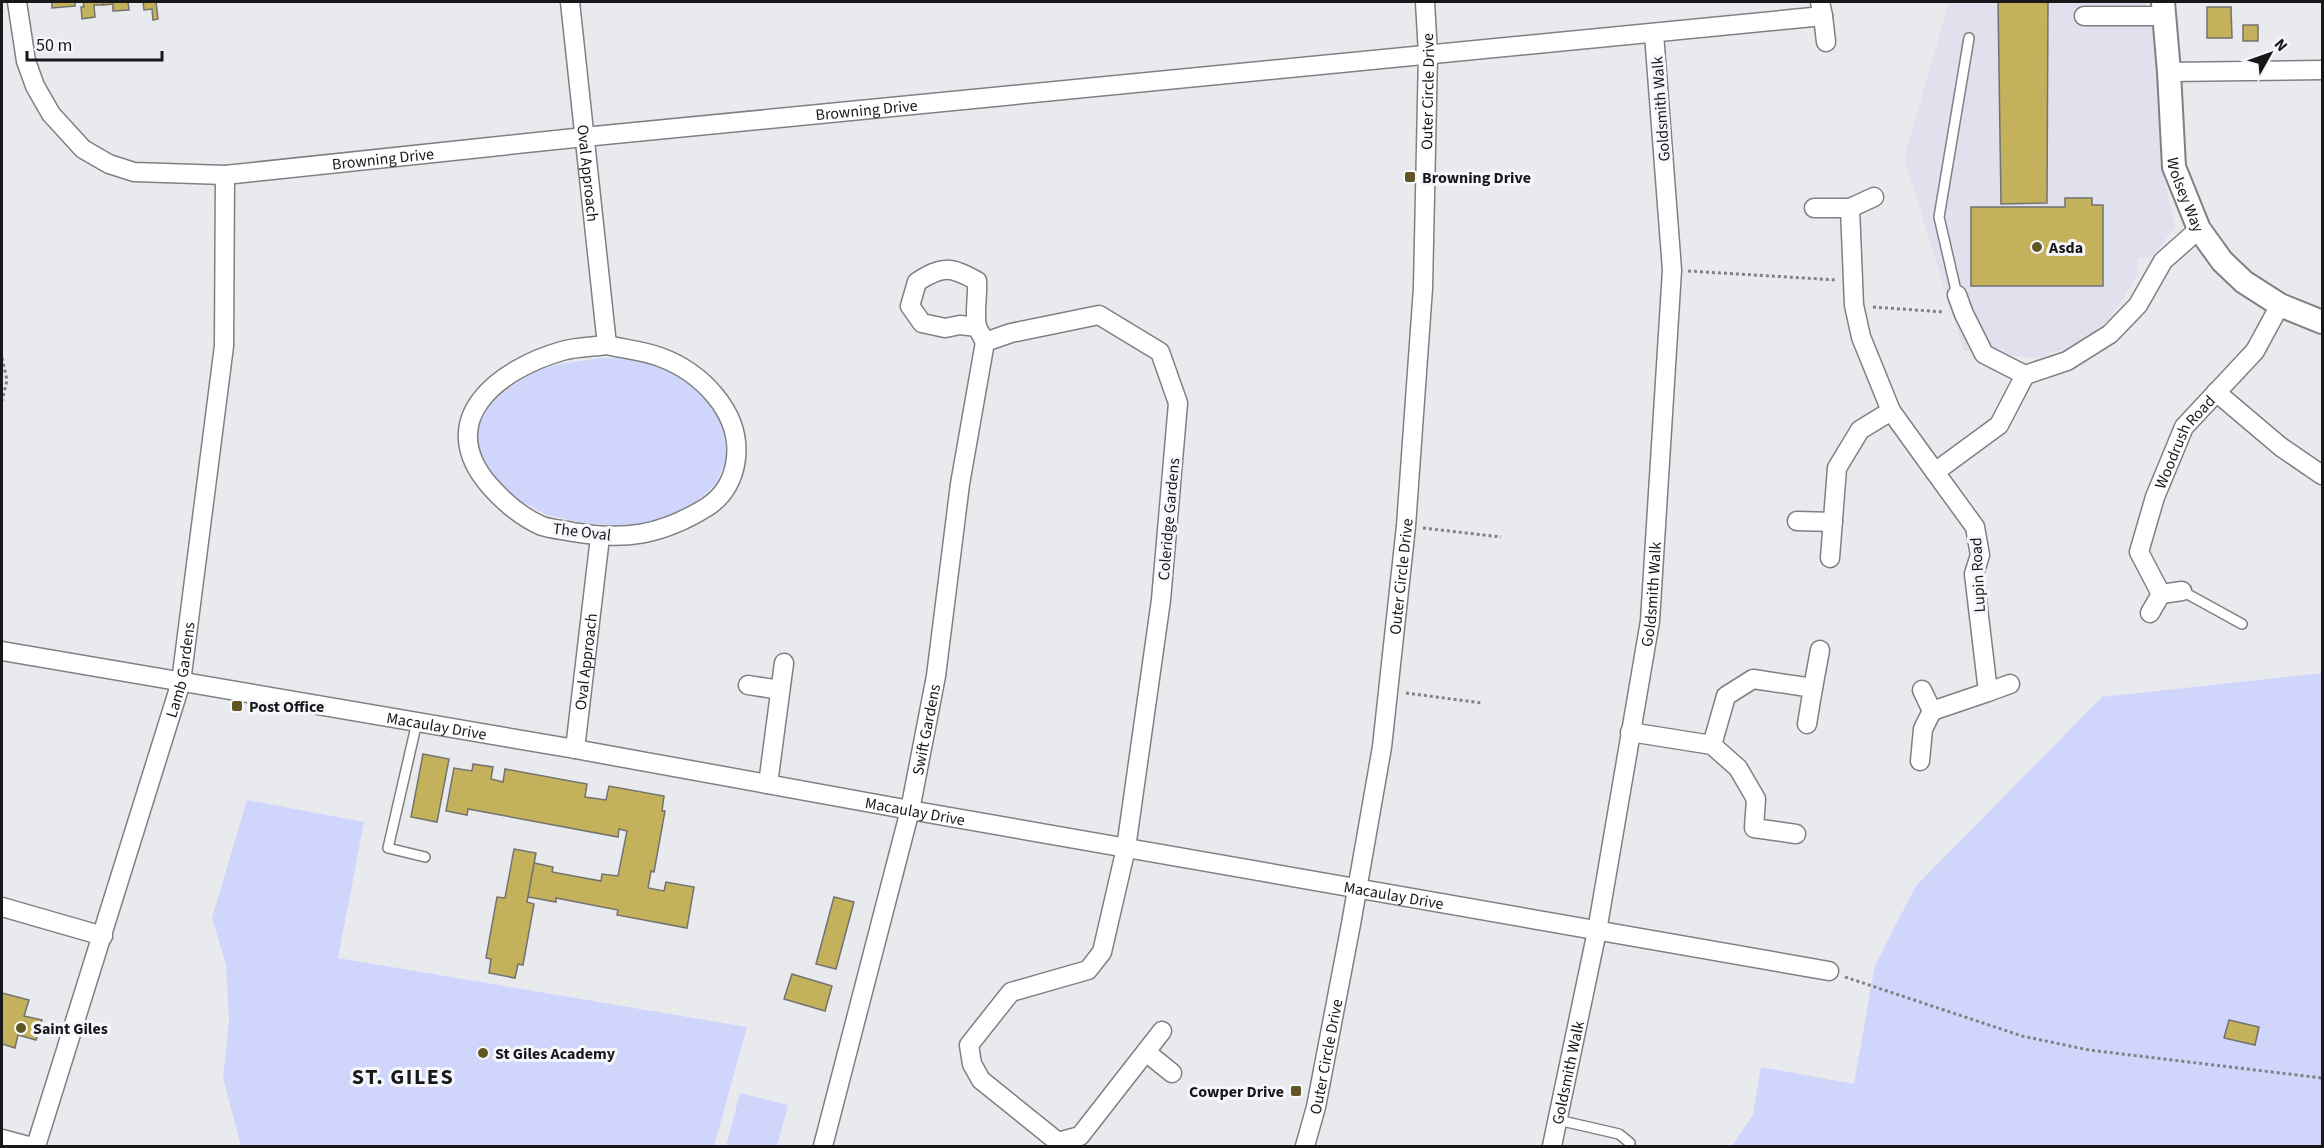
<svg xmlns="http://www.w3.org/2000/svg" width="2324" height="1148" font-family="'Source Sans 3',sans-serif">
  <style>
    .built { fill: #e0e1ed }
    .green { fill: #d0d5fb }
    .building { fill: #c3b15b; stroke: #73726f; stroke-width: 1.5 }
    .lines { fill: none; stroke-linecap: round; stroke-linejoin: round }
    .service-casing { stroke: #7f8084; stroke-width: 12 }
    .minor-casing { stroke: #7f8084; stroke-width: 21 }
    .tertiary-casing { stroke: #7f8084; stroke-width: 26 }
    .path { stroke: #818184; stroke-width: 3; stroke-dasharray: 3 3; stroke-linecap: butt }
    .service { stroke: #fff; stroke-width: 9 }
    .minor { stroke: #fff; stroke-width: 18 }
    .tertiary { stroke: #fff; stroke-width: 22 }
    .poi-dot { fill: #615622; stroke: #f6f7fb; stroke-width: 2 }
    .labels { text-anchor: middle; stroke-width: 6; stroke-linejoin: round; paint-order: stroke }
    .street-label { font-size: 16px; fill: #18181a; stroke: #f6f7fb }
    .poi-label { font-size: 16px; font-weight: bold; fill: #18181a; stroke: #f6f7fb; text-anchor: start }
    .district-label { font-size: 22px; font-weight: bold; letter-spacing: 1.5px; fill: #18181a; stroke: #f6f7fb }
  </style>
  <rect width="100%" height="100%" fill="#e9eaee"/>
  <path class="built" d="M1949 2H2145L2154 37 2162 170 2175 227 2152 257 2137 259 2138 274 2125 296 2108 320 2081 342 2040 358 1964 351 1904 158Z"/>
  <path class="green" d="M601 358 630 359 660 366 689 382 715 404 724 431 726 459 716 484 693 504 662 520 631 526 588 524 547 515 509 495 480 460 477 429 484 411 505 391 533 372 559 364Z
    M2322 673V1146H1732L1753 1115 1761 1067 1854 1084 1875 965 1916 886 2102 697Z
    M247 800 364 822 338 958 747 1027 714 1146H241L223 1078 229 1021 226 965 212 918Z
    M740 1093 788 1105 777 1146H726Z"/>
  <path class="building" d="M52 2H75V6L52 8Z
    M83 2H103L104 5H94L95 17 82 19 81 7H84Z
    M103 2H128L129 10 113 11V4L104 5Z
    M143 2H156L158 19 153 20 152 9 144 10Z
    M1998 2H2048L2047 203 2001 204Z
    M2207 7H2231L2232 38H2207Z
    M2243 25H2258V41H2243Z
    M2065 198H2092V205H2103V286H1971V207H2065Z
    M423 754 449 759 437 822 411 817Z
    M473 764 493 767 491 779 503 782 505 769 587 784 585 797 606 800 609 786 664 796 662 811H665L654 872 651 871 648 888 664 891 666 882 694 887 687 928 617 915 618 910 556 898V902L528 897 534 863 553 867 552 872 601 881 602 874 618 876 627 831 619 829 618 837 468 809 467 815 446 811 454 768 472 771Z
    M514 849 536 853 527 902 534 904 523 965 518 964 515 978 489 973 491 959 486 958 497 897 505 898Z
    M834 897 854 902 836 969 816 964Z
    M792 974 832 986 825 1011 784 999Z
    M2 993 29 1000 24 1016 42 1020 36 1040 18 1035 15 1048 2 1044Z
    M2229 1020 2259 1027 2255 1045 2224 1038Z"/>
  <g class="lines">
    <g class="service-casing">
      <path id="service" d="M1957 295 1939 217 1969 38
        M2182 591 2242 624
        M417 722 388 848 425 857
        M1558 1120 1619 1134 1630 1143 1629 1146"/>
    </g>
    <g class="minor-casing">
      <g id="minor">
        <path id="s1" d="M17 2 26 61 35 86 51 114 83 149 109 164 134 172 225 175 584 137 1823 16 1820 2"/>
        <path id="s2" d="M570 2 607 345"/>
        <path d="M1823 16 1826 42"/>
        <path d="M2084 16H2166"/>
        <path d="M2169 72 2322 70"/>
        <path d="M1814 208H1850L1854 305 1861 337 1891 411 1935 472"/>
        <path d="M1850 208 1874 197"/>
        <path d="M1957 295 1964 314 1984 354 2025 375 2067 361 2110 334 2138 305 2163 261 2199 229"/>
        <path d="M977 327C974 311 978 297 977 281 950 266 942 266 917 282L910 306 922 323 945 328 960 325 977 327 985 342"/>
        <path d="M985 342 1011 333 1099 315 1160 352 1178 403 1161 600 1126 848 1102 952 1088 970 1011 992 969 1045 972 1064 981 1080 1058 1142 1056 1146"/>
        <path d="M607 345C624 349 644 351 660 357 701 372 741 412 736 458 734 478 724 496 707 507 662 535 625 541 573 532 563 530 551 529 542 526 521 517 503 501 489 485 433 419 499 369 562 351 576 347 592 347 607 345Z"/>
        <path d="M2216 392 2281 447 2322 475"/>
        <path d="M1797 521 1833 522"/>
        <path d="M1830 558 1837 468 1860 430 1891 411"/>
        <path id="s3" d="M2182 591 2161 594 2139 552 2155 497 2184 427 2255 351 2280 305"/>
        <path d="M2150 613 2161 594"/>
        <path id="s4" d="M2 651 575 749 910 810 1829 971"/>
        <path d="M748 685 780 690"/>
        <path d="M1813 688 1820 650"/>
        <path d="M1922 690 1932 711"/>
        <path d="M1988 692 2010 684"/>
        <path d="M1630 732 1712 745 1738 768 1756 799 1754 828 1796 834"/>
        <path d="M1712 745 1726 696 1753 679 1813 688 1807 724"/>
        <path id="s5" d="M575 749 600 537"/>
        <path d="M1920 761 1923 729 1932 711 1988 692 1974 574 1980 555 1975 527 1935 472 1999 425 2025 375"/>
        <path d="M768 784 784 663"/>
        <path d="M2 907 103 936"/>
        <path d="M1146 1052 1172 1073"/>
        <path d="M2 1139 28 1146"/>
        <path d="M1058 1142 1080 1136 1162 1031"/>
        <path id="s6" d="M36 1146 181 682 224 346 225 175"/>
        <path id="s7" d="M823 1146 910 810 936 676 960 484 985 342"/>
        <path id="s8" d="M1305 1146 1316 1107 1351 924 1382 747 1406 526 1423 288 1428 54 1425 2"/>
        <path id="s9" d="M1552 1146 1597 931 1650 621 1672 270 1654 34"/>
      </g>
    </g>
    <g class="tertiary-casing">
      <g id="tertiary">
        <path id="s10" d="M2163 2 2169 72 2174 167 2199 229 2222 261 2244 282 2280 305 2322 322"/>
      </g>
    </g>
    <path class="path" d="M1688 271 1837 280
      M1873 307 1944 312
      M2 358 7 380 2 401
      M1423 528 1501 537
      M1406 693 1482 703
      M1845 977 2022 1036 2089 1050 2322 1078"/>
    <use href="#service" class="service"/>
    <use href="#minor" class="minor"/>
    <use href="#tertiary" class="tertiary"/>
  </g>
  <g class="poi-dot">
    <rect x="1404" y="171" width="12" height="12" rx="3"/>
    <circle cx="2037" cy="247" r="6"/>
    <rect x="231" y="700" width="12" height="12" rx="3"/>
    <circle cx="21" cy="1028" r="6"/>
    <circle cx="483" cy="1053" r="6"/>
    <rect x="1290" y="1085" width="12" height="12" rx="3"/>
  </g>
  <g class="labels">
    <g class="street-label">
      <text dy="6" stroke="none"><textPath href="#s8" startOffset="1064">Outer Circle Drive</textPath></text>
      <text dy="6" stroke="none"><textPath href="#s1" startOffset="958">Browning Drive</textPath></text>
      <text transform="translate(1660 109) rotate(-94)" y="6">Goldsmith Walk</text>
      <text dy="6" stroke="none"><textPath href="#s1" startOffset="472">Browning Drive</textPath></text>
      <text dy="6" stroke="none"><textPath href="#s2" startOffset="172">Oval Approach</textPath></text>
      <text dy="6" stroke="none"><textPath href="#s10" startOffset="195">Wolsey Way</textPath></text>
      <text dy="6" stroke="none"><textPath href="#s3" startOffset="189">Woodrush Road</textPath></text>
      <text transform="translate(1168 519) rotate(-85)" y="6">Coleridge Gardens</text>
      <text transform="translate(582 531) rotate(7)" y="6">The Oval</text>
      <text transform="translate(1977 575) rotate(-93)" y="6">Lupin Road</text>
      <text dy="6" stroke="none"><textPath href="#s8" startOffset="578">Outer Circle Drive</textPath></text>
      <text dy="6" stroke="none"><textPath href="#s9" startOffset="561">Goldsmith Walk</textPath></text>
      <text dy="6" stroke="none"><textPath href="#s5" startOffset="88">Oval Approach</textPath></text>
      <text dy="6" stroke="none"><textPath href="#s6" startOffset="498">Lamb Gardens</textPath></text>
      <text dy="6" stroke="none"><textPath href="#s4" startOffset="441">Macaulay Drive</textPath></text>
      <text dy="6" stroke="none"><textPath href="#s7" startOffset="429">Swift Gardens</textPath></text>
      <text dy="6" stroke="none"><textPath href="#s4" startOffset="927">Macaulay Drive</textPath></text>
      <text dy="6" stroke="none"><textPath href="#s4" startOffset="1413">Macaulay Drive</textPath></text>
      <text dy="6" stroke="none"><textPath href="#s8" startOffset="92">Outer Circle Drive</textPath></text>
      <text dy="6" stroke="none"><textPath href="#s9" startOffset="75">Goldsmith Walk</textPath></text>
    </g>
    <g class="poi-label">
      <text x="1422" y="183">Browning Drive</text>
      <text x="2049" y="253">Asda</text>
      <text x="249" y="712">Post Office</text>
      <text x="33" y="1034">Saint Giles</text>
      <text x="495" y="1059">St Giles Academy</text>
      <text x="1284" y="1097" text-anchor="end">Cowper Drive</text>
    </g>
    <g class="district-label">
      <text x="403" y="1084">ST. GILES</text>
    </g>
  </g>
  <rect width="2324" height="1148" fill="none" stroke="#18181a" stroke-width="6"/>
  <g transform="translate(2270 54) rotate(50)" stroke="#f6f7fb" stroke-width="4.5" paint-order="stroke">
  <path d="M0-4.5L10 22L0 15L-10 22Z" fill="#18181a"/>
  <text y="-9" font-size="16" font-weight="bold" text-anchor="middle" fill="#18181a">N</text>
  </g>
  <path d="M27 51v9h135v-9" fill="none" stroke="#18181a" stroke-width="3"/>
  <text x="36" y="51" font-size="18" fill="#18181a" stroke="#f6f7fb" stroke-width="4.5" paint-order="stroke">50 m</text>
</svg>
